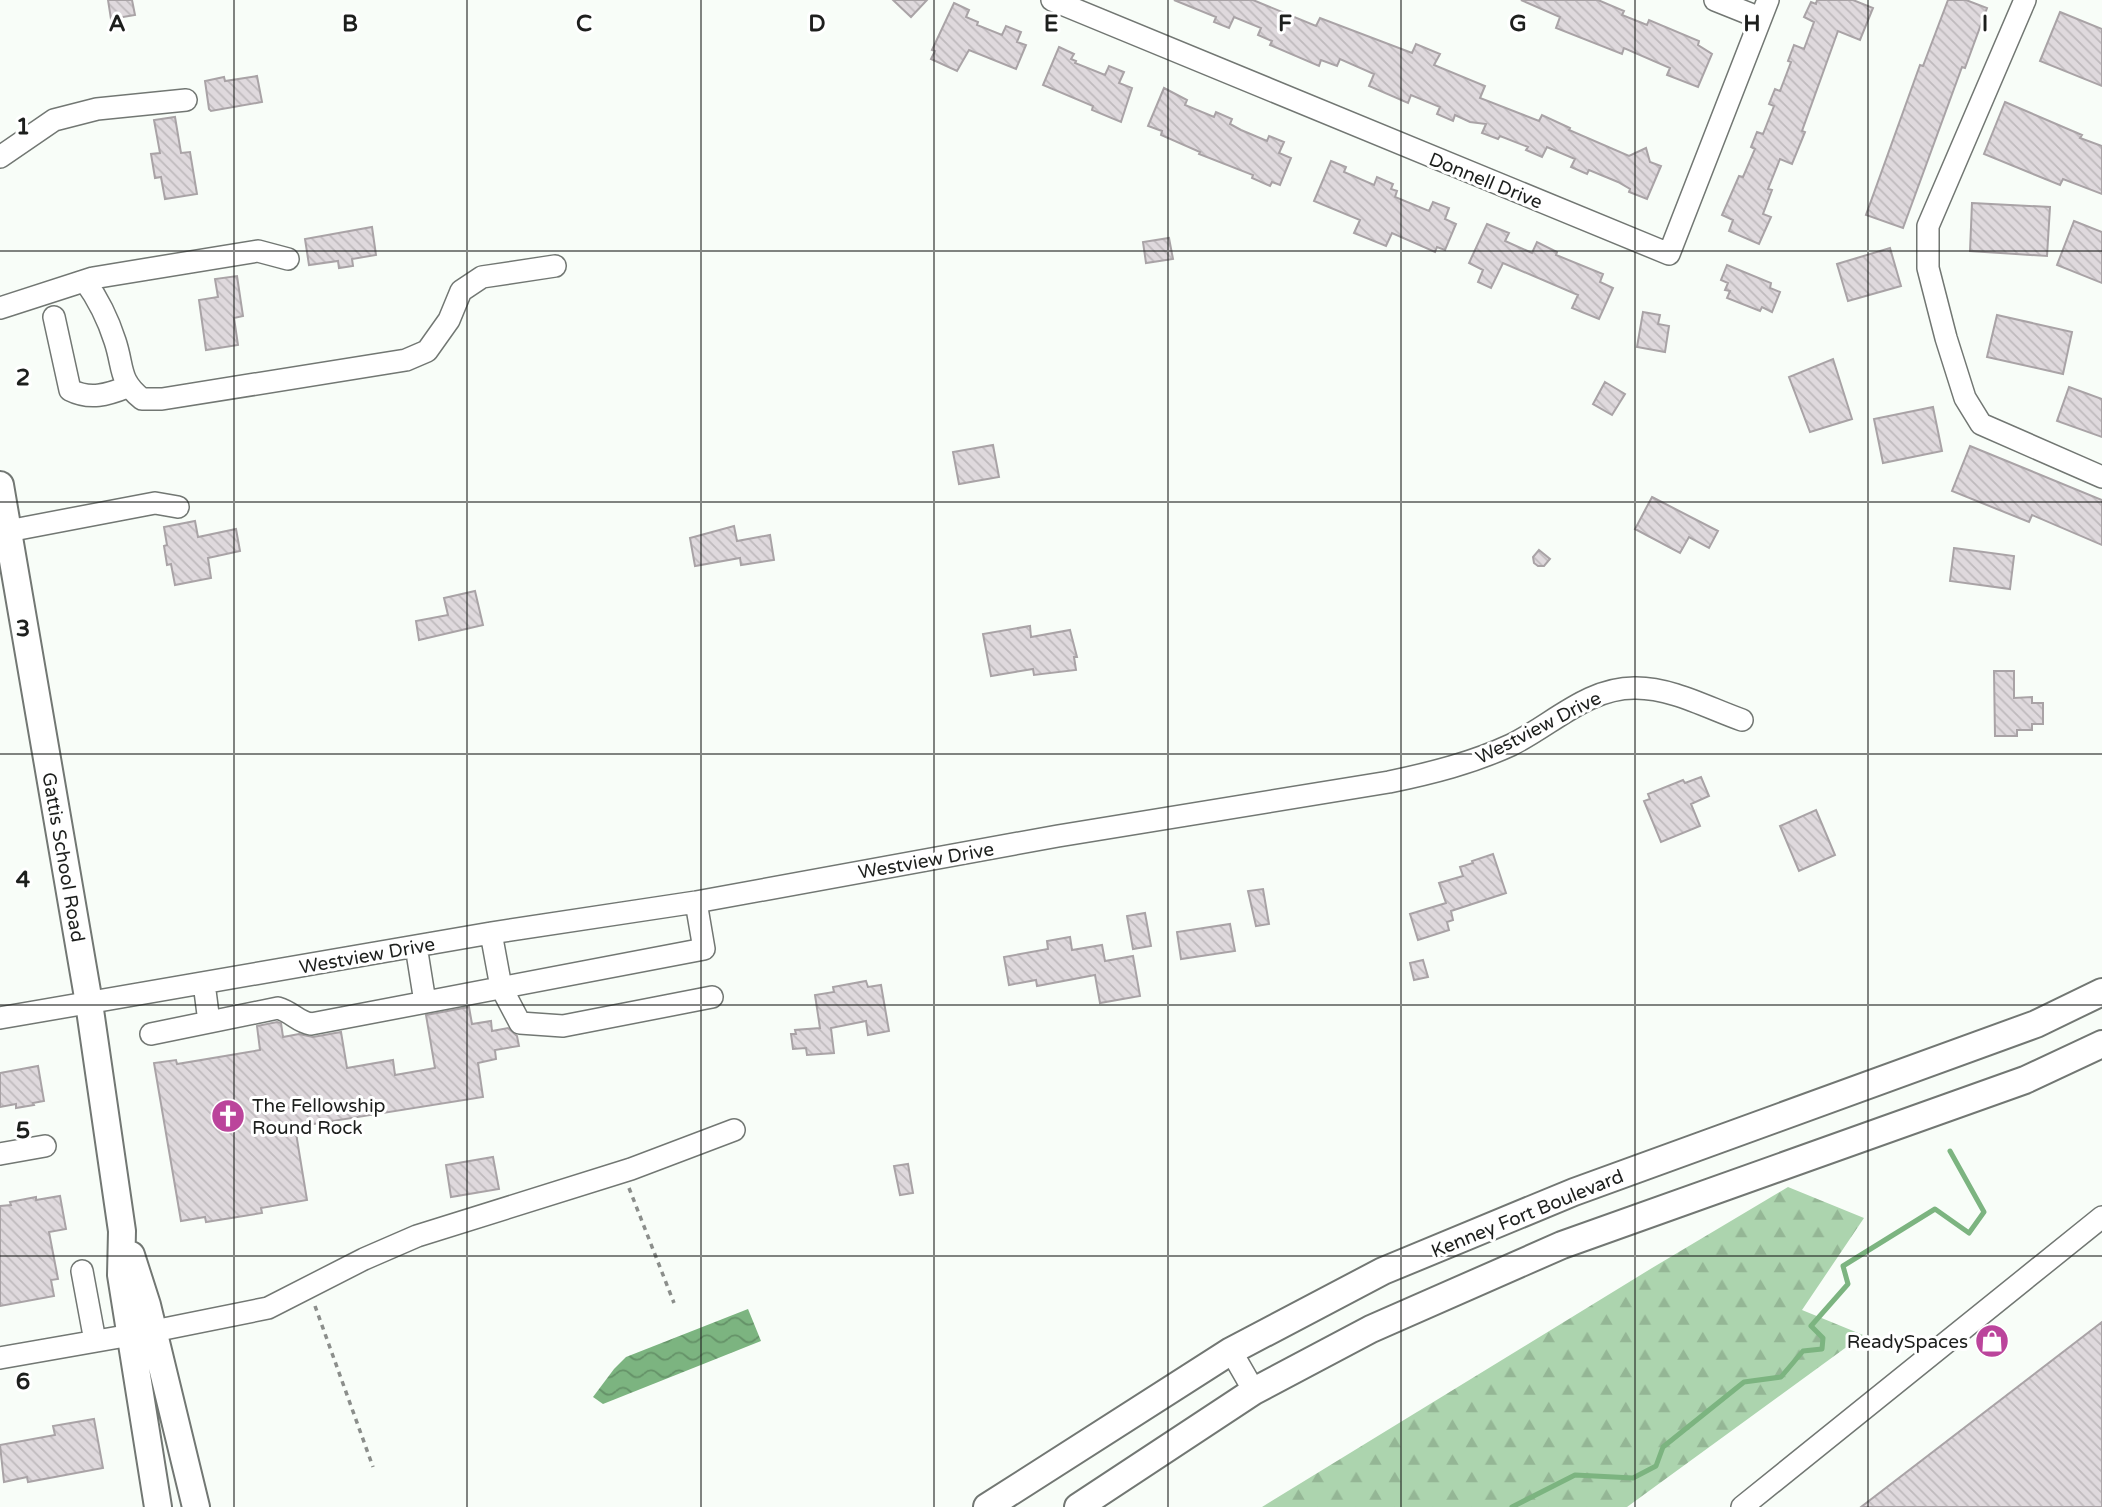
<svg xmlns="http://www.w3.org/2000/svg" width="2102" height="1507" font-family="'Varela Round',sans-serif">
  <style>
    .forest { fill: url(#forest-firs) }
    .water { fill: url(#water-waves) }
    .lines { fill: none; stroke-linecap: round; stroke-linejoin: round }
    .stream { stroke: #7cb480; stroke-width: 5 }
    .building { fill: url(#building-back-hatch); stroke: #a9a3a6; stroke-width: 2 }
    .minor-casing { stroke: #727773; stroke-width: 24 }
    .major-casing { stroke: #727773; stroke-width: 30 }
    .path { stroke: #8b8e8b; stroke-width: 3.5; stroke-dasharray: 5 5; stroke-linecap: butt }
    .minor { stroke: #fff; stroke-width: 21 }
    .major { stroke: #fff; stroke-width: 26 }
    .grid { fill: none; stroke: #1d1f1d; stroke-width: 2; stroke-opacity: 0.55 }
    .labels { text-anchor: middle; stroke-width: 6; stroke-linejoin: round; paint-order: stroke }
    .street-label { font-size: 19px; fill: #1d1f1d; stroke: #fff }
    .poi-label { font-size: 19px; fill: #1d1f1d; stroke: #fff; text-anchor: start }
    .grid-label { font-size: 23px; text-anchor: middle; font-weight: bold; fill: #1d1f1d; stroke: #fff; stroke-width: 6; stroke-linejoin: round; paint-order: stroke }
  </style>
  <defs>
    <pattern id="forest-firs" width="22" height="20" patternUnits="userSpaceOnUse" patternTransform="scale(1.75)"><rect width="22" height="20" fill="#acd4ae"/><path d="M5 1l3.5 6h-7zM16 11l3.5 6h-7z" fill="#94b695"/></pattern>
    <pattern id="water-waves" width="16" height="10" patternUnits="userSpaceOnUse" patternTransform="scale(1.75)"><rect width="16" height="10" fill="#7cb480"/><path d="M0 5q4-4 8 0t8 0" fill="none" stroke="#659268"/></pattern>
    <pattern id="building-back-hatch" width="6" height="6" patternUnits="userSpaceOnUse" patternTransform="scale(1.75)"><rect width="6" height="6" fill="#dfd9dd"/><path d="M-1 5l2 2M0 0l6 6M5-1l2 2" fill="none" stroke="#bfbabd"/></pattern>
  </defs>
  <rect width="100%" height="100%" fill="#f8fdf8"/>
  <path class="forest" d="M1788 1187 1864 1218 1802 1310 1863 1335 1627 1507H1262L1652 1268Z"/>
  <path class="water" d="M748 1309 761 1341 603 1404 593 1397 614 1369 626 1357Z"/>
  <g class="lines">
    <path class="stream" d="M1512 1507 1575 1475 1633 1478 1656 1466 1663 1447 1744 1382 1781 1377 1803 1351 1822 1349 1823 1338 1811 1326 1848 1284 1843 1266 1935 1209 1969 1233 1984 1212 1950 1151"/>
  </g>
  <path class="building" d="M108 0H132L135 15 111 19Z
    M893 0H927L911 17Z
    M1174 0H1253L1316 26 1320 18 1412 53 1416 44 1440 54 1434 65 1485 86 1480 98 1539 121 1542 115 1570 128 1569 130 1629 156 1646 148 1650 162 1661 166 1647 199 1629 192 1630 189 1618 182 1589 170 1587 174 1571 167 1575 159 1547 147 1542 157 1526 150 1528 147 1500 136 1498 139 1482 133 1486 124 1470 122 1455 115 1453 121 1437 114 1440 107 1411 95 1408 103 1369 86 1374 74 1340 59 1337 66 1321 60 1319 66 1270 45 1272 41 1258 35 1261 28 1234 17 1229 28 1214 22 1216 17Z
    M1521 0H1598L1624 11 1622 15 1647 25 1649 20 1699 41 1698 45 1712 54 1698 87 1667 75 1670 68 1624 48 1622 54 1556 28 1560 17Z
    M1817 0H1853L1873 8 1860 40 1838 31 1802 131 1805 132 1792 164 1780 159 1768 189 1772 190 1763 214 1771 217 1759 244 1729 231 1733 220 1722 215 1739 176 1743 177 1755 149 1751 147 1757 132 1763 134 1774 106 1769 104 1775 89 1780 91 1791 62 1788 61 1794 45 1804 49 1814 22 1804 17 1811 2 1816 4Z
    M1948 0H1966L1987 8 1965 68 1962 67 1903 228 1866 215 1920 65 1923 66Z
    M954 3 969 10 966 17 978 22 977 25 1002 35 1006 26 1021 32 1017 42 1026 45 1016 69 969 50 957 71 931 59 935 51 932 50Z
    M2060 12 2102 29V86L2040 61Z
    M1059 47 1074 54 1071 59 1076 61 1075 63 1105 75 1109 66 1124 72 1119 83 1132 88 1121 122 1092 110 1093 106 1043 85Z
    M257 76 262 102 211 111 209 109 205 81 224 77 225 81Z
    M1164 88 1187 100 1185 105 1214 117 1216 112 1232 119 1230 124 1241 130 1267 141 1269 136 1284 142 1279 153 1291 158 1280 185 1272 182 1270 186 1252 178 1253 175 1199 154 1200 152 1161 135 1162 131 1148 126Z
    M2005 102 2082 135 2080 138 2102 146V194L2063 179 2060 185 1984 154Z
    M175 117 181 153 190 152 197 194 165 199 161 177 155 178 151 154 160 153 154 120Z
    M1331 161 1346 167 1344 172 1374 185 1377 177 1393 184 1391 189 1397 191 1395 197 1429 211 1433 202 1449 208 1445 219 1456 224 1445 250 1437 247 1435 252 1392 233 1386 246 1354 233 1360 220 1314 201Z
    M1972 203 2050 207 2047 256 1970 251Z
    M2074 221 2102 232V283L2057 265Z
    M1487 224 1509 233 1505 241 1532 253 1537 242 1557 252 1556 255 1603 274 1600 282 1613 288 1599 319 1572 308 1578 295 1503 263 1491 288 1478 282 1483 270 1469 263Z
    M372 227 376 255 352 259 353 266 339 268 338 261 309 265 305 239Z
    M1169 238 1173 259 1146 263 1143 242Z
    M1890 248 1901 286 1848 301 1837 264Z
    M1727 265 1771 283 1770 288 1780 292 1772 312 1762 307 1760 311 1727 298 1730 291 1725 290 1728 283 1721 280Z
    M237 276 243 316 234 318 238 345 206 350 199 300 218 297 215 279Z
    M1643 312 1660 315 1658 324 1669 326 1665 352 1637 347Z
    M1997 315 2072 332 2063 374 1987 357Z
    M1833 359 1852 419 1810 432 1789 377Z
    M1605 382 1625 394 1612 415 1593 404Z
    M2069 387 2102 399V437L2057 421Z
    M1933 407 1942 451 1883 463 1874 419Z
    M993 445 999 477 959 484 953 452Z
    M1970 446 2102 500V545L2032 515 2029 522 1952 491Z
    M1652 497 1718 531 1709 548 1689 537 1680 553 1635 529Z
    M195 521 198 537 236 529 240 551 208 558 211 578 175 585 171 564 167 565 164 546 167 545 164 527Z
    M734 526 737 541 770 535 774 560 741 565 740 558 695 566 690 538Z
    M1954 548 2014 556 2010 589 1950 581Z
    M1539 550 1550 559 1544 566H1538L1534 563 1533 557Z
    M475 591 483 625 419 640 416 621 448 615 444 598Z
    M1030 626 1031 637 1070 630 1077 657H1074L1076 670 1034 675 1033 669 991 676 983 634Z
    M1994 671H2014V698L2032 697V703H2043V724H2032V730H2017V736H1995Z
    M1701 777 1709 796 1691 804 1700 826 1661 842 1644 801 1650 799 1648 794 1683 780 1685 783Z
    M1816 810 1835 855 1799 871 1780 826Z
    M1493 854 1506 893 1451 911 1453 920 1447 922 1449 930 1418 940 1410 914 1446 903 1439 883 1463 876 1460 867 1473 863 1472 861Z
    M1263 889 1269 924 1256 926 1248 891Z
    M1145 913 1151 946 1133 949 1127 916Z
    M1230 924 1235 951 1181 959 1177 932Z
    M1070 937 1072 950 1102 945 1105 961 1133 956 1140 996 1100 1003 1095 975 1037 986 1036 980 1009 985 1004 957 1048 949 1047 941Z
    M1423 960 1428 977 1414 980 1410 963Z
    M866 981 868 987 881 985 889 1031 868 1035 866 1021 831 1028 834 1053 807 1055 806 1048 793 1049 791 1034H796L795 1030 820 1028 815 995 834 992 833 987Z
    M469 1007 472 1024 491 1021 492 1031 508 1028 517 1036 519 1046 495 1050 496 1059 478 1063 483 1097 295 1127 307 1200 261 1208 262 1213 206 1222 205 1217 181 1221 154 1063 176 1060 177 1064 260 1050 257 1026 277 1022 281 1023 283 1037 299 1034 313 1037 341 1032 347 1068 393 1060 395 1075 435 1068 426 1015Z
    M38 1066 44 1101 33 1103 34 1105 16 1108V1104L0 1107V1073Z
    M493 1157 499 1189 451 1197 446 1165Z
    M908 1164 913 1193 900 1195 894 1166Z
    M60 1196 66 1229 49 1232 58 1279 51 1280 54 1296 0 1306V1206L11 1205 10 1202 36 1197V1200Z
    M2102 1322V1507H1861Z
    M94 1419 103 1468 28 1482 27 1477 4 1482 0 1445 55 1435 53 1426Z"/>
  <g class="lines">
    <g class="minor-casing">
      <path id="minor" d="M1052 0 1669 254 1768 0
        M1715 0 1760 18
        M2025 0 1928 226V268L1946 338 1965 398 1981 424 2102 477
        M0 157 54 120 97 109 186 100
        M85 281C98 299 108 319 115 341 124 368 118 380 142 399H162L406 360 427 351 449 320 461 291 482 277 555 266
        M0 308 93 278 258 251 288 259
        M54 317 70 390C90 400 107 395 127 387
        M8 531 155 503 178 507
        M491 933 501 987 520 1023 563 1026 712 997
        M416 946 425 1002
        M204 983 209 1022
        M0 1018 491 933 696 902 1058 836 1389 782C1432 773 1472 763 1511 745 1552 725 1588 687 1636 688 1672 688 1708 708 1742 720
        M151 1034 278 1008C292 1012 298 1022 311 1024L704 949 696 902
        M0 1154 45 1146
        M82 1271 95 1341
        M154 1331 268 1308 364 1259 417 1236 631 1169 734 1130
        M1231 1351 1254 1391
        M0 1358 131 1335
        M1742 1507 2102 1217"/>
    </g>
    <g class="major-casing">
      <path id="major" d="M0 485 89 1003 122 1231 121 1275 158 1507
        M131 1255 147 1305 196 1507
        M987 1507 1231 1351 1383 1271 1574 1192 2036 1024 2102 992
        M1078 1507 1254 1391 1371 1329 1562 1245 2025 1080 2102 1044"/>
    </g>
    <path class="path" d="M629 1188 674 1303
      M315 1306 373 1467"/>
    <use href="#minor" class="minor"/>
    <use href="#major" class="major"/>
  </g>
  <path class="grid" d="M234 0V1507M467 0V1507M701 0V1507M934 0V1507M1168 0V1507M1401 0V1507M1635 0V1507M1868 0V1507M0 251H2102M0 502H2102M0 754H2102M0 1005H2102M0 1256H2102"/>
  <defs>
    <g id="church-disc" transform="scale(1.75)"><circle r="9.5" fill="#bb449b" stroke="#fff"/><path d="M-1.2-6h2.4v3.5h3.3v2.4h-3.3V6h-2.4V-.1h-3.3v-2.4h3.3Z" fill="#fff"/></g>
    <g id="shop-disc" transform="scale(1.75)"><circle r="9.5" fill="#bb449b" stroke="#fff"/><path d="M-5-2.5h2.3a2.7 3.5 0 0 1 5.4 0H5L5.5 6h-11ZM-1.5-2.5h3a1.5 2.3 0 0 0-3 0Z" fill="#fff"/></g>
  </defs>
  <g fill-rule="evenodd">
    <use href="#church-disc" x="228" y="1116"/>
    <use href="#shop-disc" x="1992" y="1341"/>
  </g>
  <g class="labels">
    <g class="street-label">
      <text transform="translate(1486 180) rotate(22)" y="7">Donnell Drive</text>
      <text transform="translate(1538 727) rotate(-27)" y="7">Westview Drive</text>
      <text transform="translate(64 857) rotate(80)" y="7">Gattis School Road</text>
      <text transform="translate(926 860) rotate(-10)" y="7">Westview Drive</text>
      <text transform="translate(367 955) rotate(-10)" y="7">Westview Drive</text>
      <text transform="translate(1527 1213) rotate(-22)" y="7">Kenney Fort Boulevard</text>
    </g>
    <g class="poi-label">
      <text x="252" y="1112">The Fellowship<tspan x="252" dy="22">Round Rock</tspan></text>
      <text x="1968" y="1348" text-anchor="end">ReadySpaces</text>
    </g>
  </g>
  <g class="grid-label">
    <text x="117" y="31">A</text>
    <text x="350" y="31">B</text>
    <text x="584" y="31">C</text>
    <text x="817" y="31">D</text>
    <text x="1051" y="31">E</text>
    <text x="1285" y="31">F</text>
    <text x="1518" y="31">G</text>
    <text x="1752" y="31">H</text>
    <text x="1985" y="31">I</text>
    <text x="23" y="134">1</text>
    <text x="23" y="385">2</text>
    <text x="23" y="636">3</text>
    <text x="23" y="887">4</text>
    <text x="23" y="1138">5</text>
    <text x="23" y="1389">6</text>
  </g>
</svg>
